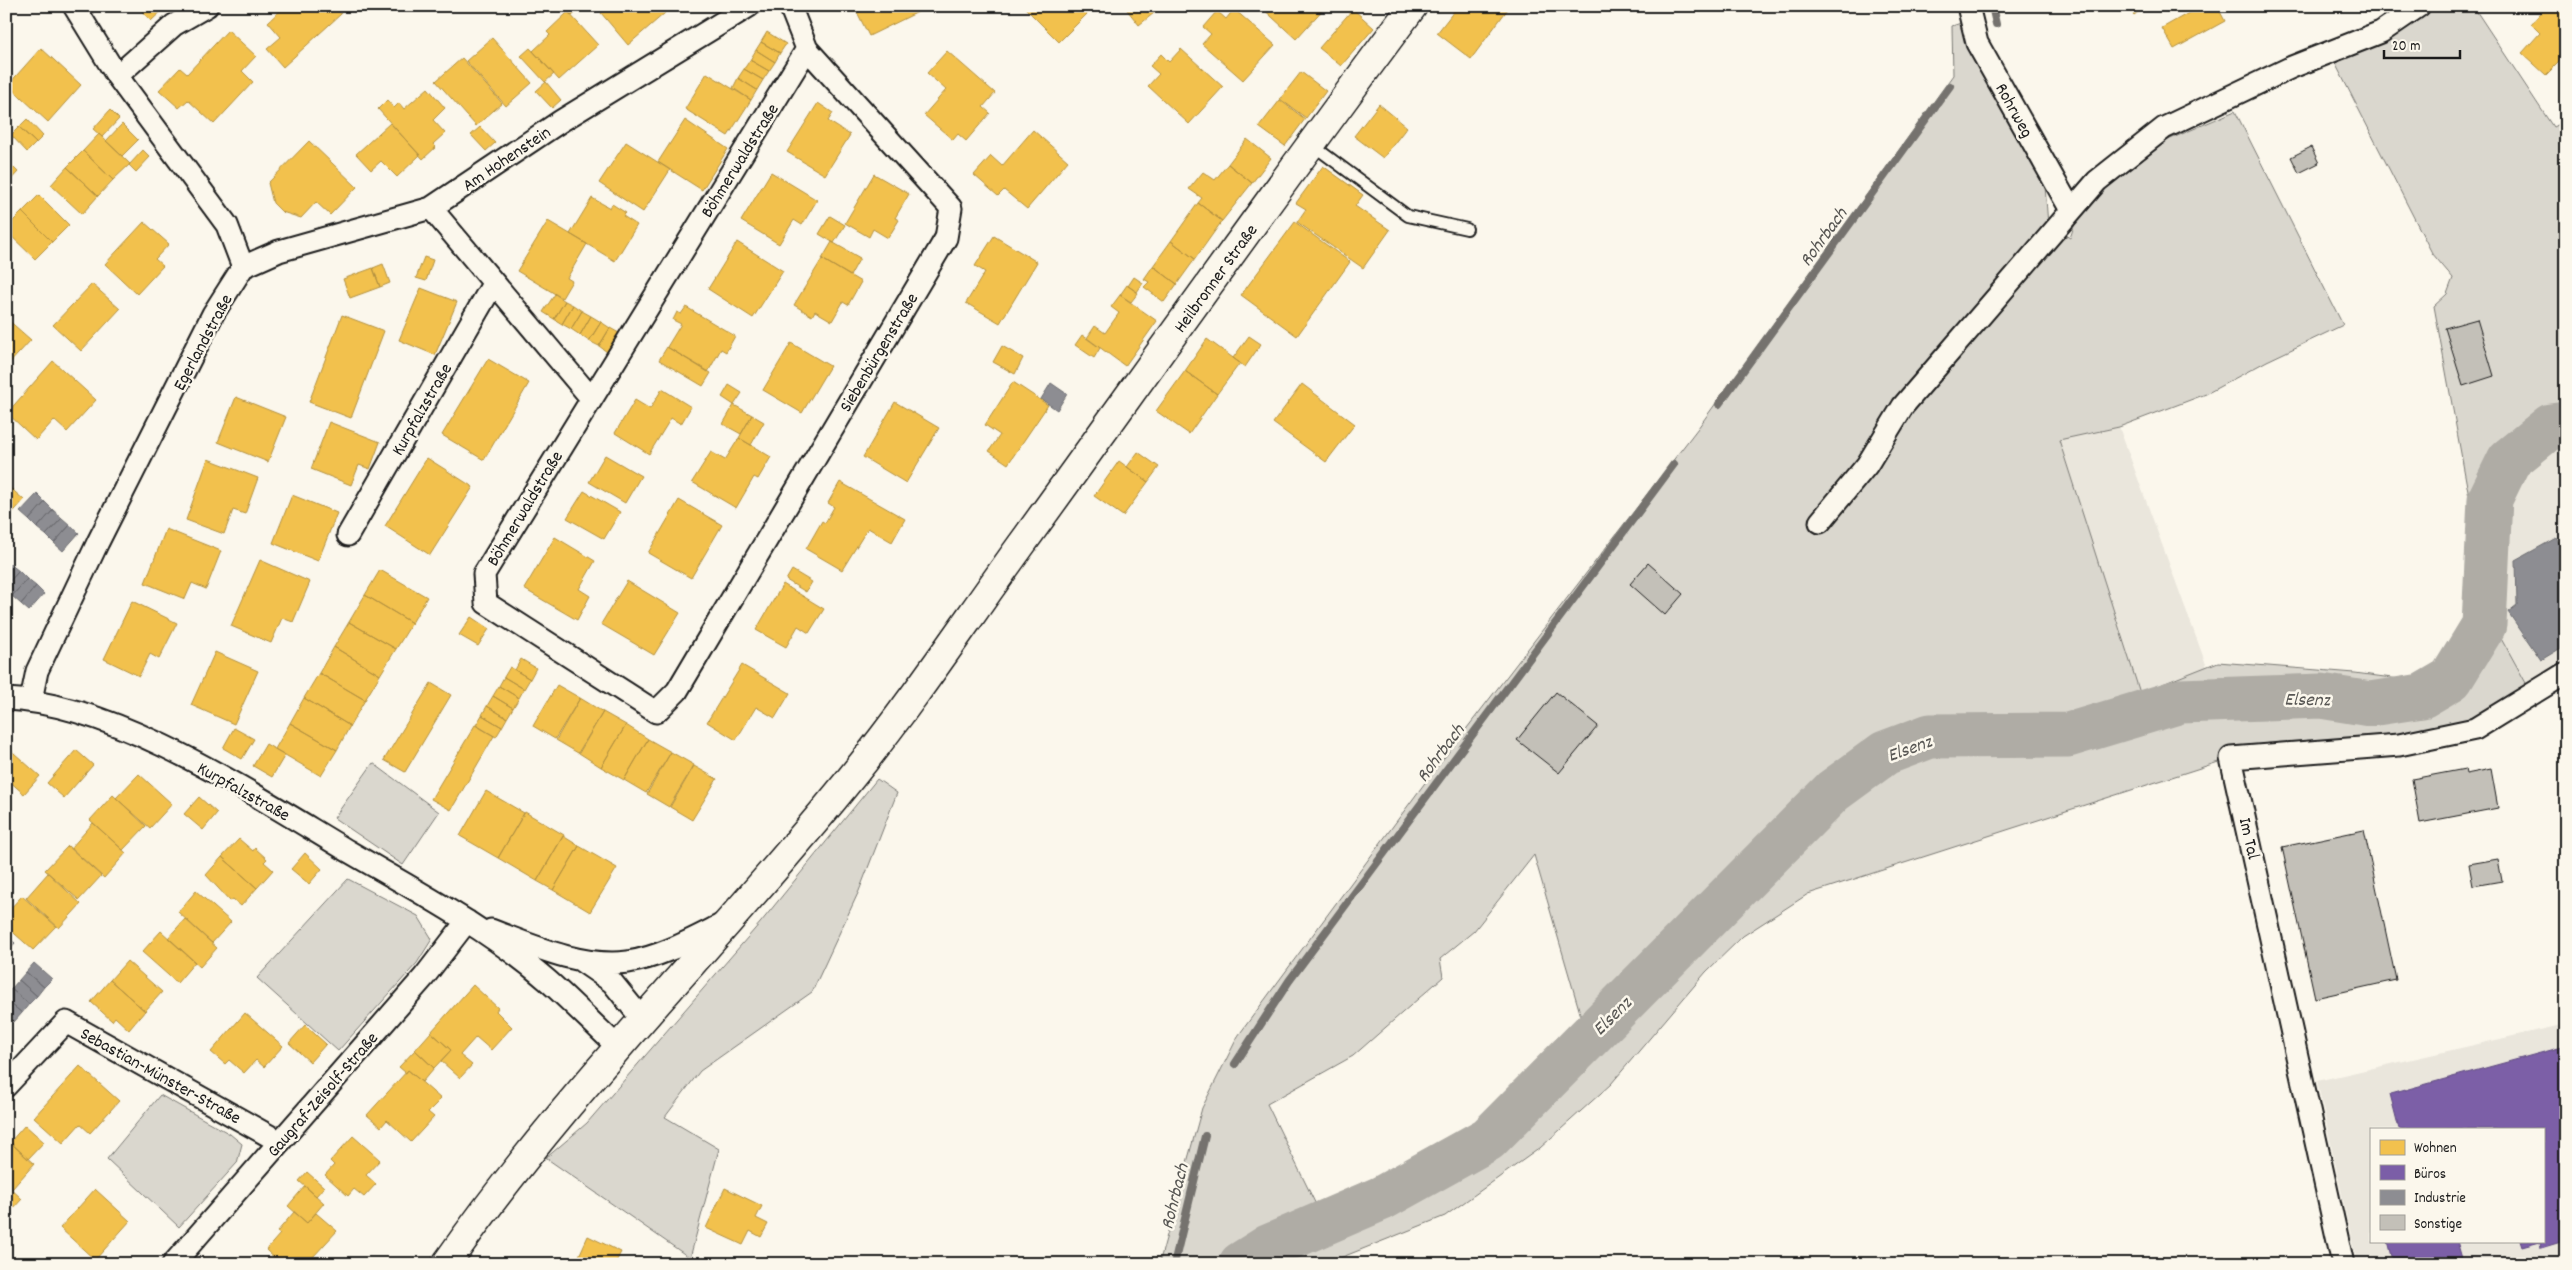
<svg xmlns="http://www.w3.org/2000/svg" width="2572" height="1270" font-family="Dekko,sans-serif">
  <style>
    .built { fill: #eae6dc; fill-rule: evenodd }
    .green { fill: #dad7ce; stroke: #7b7a75; fill-rule: evenodd }
    .homes { fill: #f2c14e; stroke: #b2903f }
    .offices { fill: #7b5ea7; stroke: #5e4a7d }
    .industry { fill: #8d8d92; stroke: #6b6b6f }
    .lines { fill: none; stroke-linecap: round; stroke-linejoin: round }
    .stream { stroke: #74726e; stroke-width: 8 }
    .river { stroke: #afaca5; stroke-width: 45 }
    .building { fill: #c3c0b8; stroke: #1c1c1c }
    .service-casing { stroke: #1c1c1c; stroke-width: 14 }
    .minor-casing { stroke: #1c1c1c; stroke-width: 25 }
    .primary-casing { stroke: #1c1c1c; stroke-width: 31 }
    .service { stroke: #fbf7ec; stroke-width: 10 }
    .minor { stroke: #fbf7ec; stroke-width: 21 }
    .primary { stroke: #fbf7ec; stroke-width: 28 }
    .labels { text-anchor: middle; stroke-width: 5; stroke-linejoin: round; paint-order: stroke }
    .street-label { font-size: 18px; fill: #1c1c1c; stroke: #fbf7ec }
    .water-label { font-size: 19px; font-style: italic; fill: #575653; stroke: #fbf7ec }
  </style>
  <rect width="100%" height="100%" fill="#fbf7ec"/>
  <filter id="ink" filterUnits="userSpaceOnUse"><feTurbulence type="fractalNoise" baseFrequency=".02" numOctaves="2"/><feDisplacementMap in="SourceGraphic" scale="10" xChannelSelector="R" yChannelSelector="G"/><feConvolveMatrix kernelMatrix="1 2 1 2 8 2 1 2 1" color-interpolation-filters="sRGB"/></filter>
  <g filter="url(#ink)">
    <path class="built" d="M2119 427 2207 667 2140 694 2059 440Z
      M2554 434 2566 435V680L2532 694 2499 634 2496 608 2511 477 2536 449Z
      M2566 1024V1264H2357L2317 1081ZM2371 1129H2543V1241H2371Z"/>
    <path class="green" d="M2436 6H2473L2553 127 2566 120V435L2553 434 2536 449 2511 477 2496 608 2499 634 2532 694 2475 729 2231 758 1808 894 1743 936 1706 972 1611 1084 1540 1148 1445 1216 1325 1264H1159L1202 1108 1238 1036 1427 780 1698 428 1953 75 1952 26 1964 22 2044 173 2048 225 2070 238 2080 209 2168 140 2235 111 2343 325 2267 361 2206 394 2119 427 2059 440 2140 693 2218 662 2355 673 2436 684 2467 646 2471 508 2434 306 2447 294 2453 278 2432 253 2333 59 2379 43ZM1534 855 1585 1030 1490 1119 1321 1215 1267 1104 1353 1056 1443 977 1440 959 1474 931Z
      M373 763 439 812 403 865 334 818Z
      M877 779 897 793 859 891 812 992 700 1071 665 1117 719 1149 690 1258 546 1158 587 1123 761 922Z
      M348 879 418 916 432 939 417 963 338 1051 257 978Z
      M160 1095 230 1134 242 1144 237 1163 179 1227 107 1159Z"/>
    <path class="homes" d="M137 6H167L151 21Z
      M285 6H334L341 14 283 67 267 49 281 37 268 22Z
      M563 6H581L582 7 572 16Z
      M608 6H659L665 13 628 45 601 13Z
      M854 6H915L918 12 869 36Z
      M1023 6H1095L1059 42Z
      M1124 6H1152L1150 8 1154 13 1139 25Z
      M1260 6H1326L1296 39Z
      M1458 6H1510L1471 59 1437 33Z
      M2127 6H2146L2134 15Z
      M2201 6H2217L2225 21 2174 49 2162 28Z
      M2547 6H2566V55L2546 75 2522 53 2540 33 2531 24Z
      M1234 9 1275 45 1243 80 1202 44 1211 34 1203 27 1217 11 1226 19Z
      M1353 9 1374 28 1341 66 1319 48Z
      M568 12 598 45 559 80 533 51 550 35 547 32Z
      M228 30 256 56 242 71 253 82 214 124 188 100 179 108 159 90 180 68 187 74Z
      M767 32 786 44 780 53 761 42Z
      M492 38 532 83 506 106 466 61Z
      M761 42 780 53 775 62 756 50Z
      M41 48 81 85 48 122 8 85Z
      M530 48 554 74 545 82 521 56Z
      M1181 49 1223 87 1189 124 1148 86 1159 74 1150 66 1161 54 1169 62Z
      M756 50 775 62 769 71 750 60Z
      M947 51 995 93 983 107 990 113 966 141 958 134 953 140 924 115 946 90 927 73Z
      M462 58 502 103 476 126 436 81Z
      M750 60 769 71 763 80 744 69Z
      M744 69 763 80 757 90 738 78Z
      M1301 72 1326 91 1306 118 1280 99Z
      M707 73 751 100 728 136 685 109Z
      M738 78 757 90 751 100 733 88Z
      M546 82 561 100 552 108 536 91Z
      M428 88 445 108 433 120 445 133 433 144 436 147 423 159 378 109 387 100 394 108 399 103 404 109Z
      M1280 100 1305 119 1285 146 1259 127Z
      M818 103 833 113 828 121 850 135 825 175 787 152Z
      M1379 104 1407 127 1383 158 1354 136Z
      M110 110 119 119 102 137 93 129Z
      M27 119 43 136 36 143 19 127Z
      M685 120 728 149 702 190 658 162Z
      M390 123 420 155 397 177 381 161 371 170 356 154Z
      M122 124 138 140 122 156 106 141Z
      M19 127 36 143 27 152 11 135Z
      M480 127 495 143 486 151 471 135Z
      M1033 130 1068 161 1027 209 1004 190 998 196 974 175 991 156 1002 166Z
      M99 134 130 164 113 180 83 151Z
      M1247 139 1271 158 1252 183 1228 164Z
      M309 141 357 187 330 215 316 202 301 218 282 212 273 203 268 183Z
      M626 142 670 170 643 212 599 183Z
      M143 150 150 157 136 172 129 165Z
      M83 151 113 180 98 196 67 167Z
      M6 160 18 172 6 185Z
      M1228 164 1252 183 1222 221 1198 203 1202 198 1189 189 1203 172 1215 180Z
      M1323 166 1363 195 1355 206 1390 230 1363 268 1297 222 1306 209 1296 203Z
      M67 167 98 196 82 214 51 185Z
      M771 172 817 200 802 225 794 220 779 244 741 221Z
      M874 174 909 194 895 218 899 220 888 238 873 229 869 237 845 223Z
      M39 195 69 225 52 242 22 212Z
      M592 198 610 208 612 204 626 213 623 216 637 225 615 261 570 234Z
      M1198 203 1222 221 1195 259 1171 241Z
      M22 212 52 242 35 259 6 231V228Z
      M830 216 845 225 834 243 819 234Z
      M548 221 587 244 567 278 572 281 562 298 517 271Z
      M144 222 169 244 155 259 163 266 137 294 105 264Z
      M1295 222 1350 262 1297 336 1241 295Z
      M994 236 1037 262 1000 323 966 303 985 272 975 266Z
      M1171 241 1195 259 1177 284 1153 266Z
      M737 242 783 271 753 318 708 289Z
      M832 242 860 258 850 276 822 259Z
      M424 257 433 260 426 281 416 278Z
      M822 259 861 282 848 305 843 302 832 321 815 311 812 316 794 305Z
      M383 264 390 283 380 287 373 268Z
      M1153 266 1177 284 1164 302 1144 287 1149 282 1144 279Z
      M373 268 380 287 350 298 343 279Z
      M1134 277 1143 283 1137 292 1128 286Z
      M92 284 120 309 81 351 53 325Z
      M1127 285 1138 293 1131 302 1120 295Z
      M421 288 457 302 435 355 399 340Z
      M555 294 565 301 554 319 543 312Z
      M1120 295 1157 321 1125 366 1087 338 1095 326 1105 333 1119 313 1111 307Z
      M565 301 573 305 562 324 554 319Z
      M573 305 582 311 571 329 562 324Z
      M686 307 735 336 726 352 721 349 708 372 667 347 681 324 673 320 677 312 681 314Z
      M582 311 591 316 580 335 571 329Z
      M342 315 384 331 351 418 309 402Z
      M591 316 601 322 589 341 580 335Z
      M6 318 31 340 6 367Z
      M601 322 610 328 599 346 589 341Z
      M610 328 619 333 607 352 599 346Z
      M1082 335 1100 348 1094 358 1075 345Z
      M1249 336 1261 344 1245 367 1233 358Z
      M1207 339 1240 363 1217 394 1185 371Z
      M791 343 830 366 802 413 763 390Z
      M1002 346 1023 358 1015 374 993 362Z
      M667 347 711 373 703 386 659 360Z
      M488 359 529 383 484 460 442 435Z
      M53 361 96 400 67 432 54 420 36 440 7 413Z
      M1185 371 1217 394 1189 434 1156 411Z
      M1013 382 1048 405 1008 464 989 451 1000 435 985 425Z
      M1302 384 1355 424 1326 462 1273 423Z
      M729 385 742 393 734 405 722 397Z
      M662 389 691 407 681 424 671 418 649 454 615 433 635 400 650 409Z
      M236 397 286 417 268 462 218 442Z
      M895 402 939 428 906 483 863 457Z
      M734 405 752 415 741 434 723 424Z
      M752 415 764 422 751 445 739 438Z
      M329 422 380 442 370 469 359 465 351 485 311 469Z
      M739 438 771 457 758 479 754 477 736 508 692 482 711 452 725 460Z
      M1138 452 1159 467 1148 482 1127 467Z
      M605 455 641 476 625 503 589 482Z
      M427 458 473 487 430 555 385 526Z
      M208 459 258 478 245 514 233 510 224 534 186 520Z
      M1119 461 1148 482 1123 516 1094 496Z
      M840 482 905 519 892 542 868 528 842 570 806 549 822 521 825 523 834 507 828 503Z
      M6 484 24 500 6 520Z
      M584 491 620 512 604 539 567 518Z
      M292 495 337 513 318 561 273 543Z
      M679 500 722 525 691 578 648 553Z
      M166 529 221 551 206 589 192 583 185 599 145 583Z
      M555 537 595 561 579 589 590 596 577 620 524 589Z
      M260 560 310 582 293 622 282 618 271 643 231 626Z
      M380 570 427 597 412 623 365 595Z
      M792 570 812 582 806 592 786 580Z
      M627 581 680 613 654 655 601 624Z
      M783 584 824 609 809 633 798 626 786 647 756 630Z
      M365 595 412 623 396 649 349 622Z
      M132 601 177 623 159 659 150 654 139 676 104 659Z
      M471 617 489 629 478 646 459 635Z
      M349 622 396 649 380 675 334 647Z
      M334 647 380 675 365 700 319 673Z
      M215 652 258 671 234 724 191 705Z
      M521 659 536 668 530 679 515 670Z
      M742 665 790 693 775 718 756 707 736 740 707 722Z
      M510 667 530 679 524 689 504 677Z
      M319 673 365 700 350 726 304 698Z
      M504 677 524 689 519 698 499 686Z
      M431 683 451 695 405 772 384 760Z
      M557 685 580 698 555 739 533 726Z
      M499 686 519 698 513 708 493 696Z
      M493 696 513 708 507 718 487 706Z
      M304 698 350 726 337 750 290 723Z
      M580 698 603 712 578 753 556 740Z
      M487 706 507 718 502 727 482 715Z
      M603 712 626 725 601 767 579 753Z
      M482 715 502 727 496 737 476 725Z
      M290 723 337 750 321 776 275 749Z
      M475 725 494 736 451 810 431 799Z
      M626 725 648 739 624 780 601 767Z
      M234 728 254 739 242 759 223 748Z
      M648 739 671 752 646 793 624 780Z
      M266 744 285 755 272 777 253 766Z
      M6 746 40 776 24 794 8 780 6 783Z
      M76 750 93 765 64 798 47 783Z
      M671 752 694 765 669 807 647 794Z
      M694 766 717 779 692 820 670 807Z
      M139 774 172 804 150 828 116 798Z
      M486 791 524 813 498 858 460 836Z
      M113 795 146 826 123 850 90 820Z
      M199 797 217 813 203 830 184 814Z
      M525 812 564 835 537 881 498 858Z
      M93 823 126 853 104 878 71 848Z
      M563 836 579 846 553 890 537 881Z
      M239 839 253 851 255 848 267 859 264 862 273 870 257 888 222 857Z
      M68 846 101 876 79 900 45 870Z
      M579 846 617 868 590 912 553 890Z
      M305 853 322 869 309 884 291 869Z
      M222 857 257 888 241 906 233 899 230 901 206 875Z
      M48 873 81 904 59 928 26 898Z
      M196 891 231 922 212 943 178 912Z
      M22 896 56 926 33 950 6 926V913Z
      M185 919 217 948 200 967 168 938Z
      M161 931 195 962 177 983 142 952Z
      M127 961 162 992 145 1011 110 980Z
      M110 980 145 1011 129 1030 115 1017 112 1021 91 1002Z
      M473 985 498 1008 496 1011 512 1027 491 1050 476 1037 460 1055 472 1065 460 1078 441 1061 451 1050 431 1032Z
      M245 1013 283 1046 264 1067 256 1060 244 1073 229 1060 225 1064 211 1052Z
      M305 1025 326 1044 310 1062 289 1043Z
      M431 1032 451 1050 434 1068 415 1050Z
      M415 1050 434 1068 422 1082 408 1070 406 1073 399 1067Z
      M80 1066 119 1101 90 1133 80 1124 63 1143 34 1117Z
      M408 1070 441 1099 428 1112 434 1117 411 1142 387 1120 381 1127 367 1115Z
      M25 1125 44 1142 28 1159 10 1142Z
      M353 1136 380 1160 366 1175 376 1184 364 1197 354 1189 348 1196 325 1175 334 1165 330 1161Z
      M11 1143 34 1164 12 1189 6 1184V1149Z
      M307 1172 324 1187 316 1196 299 1181Z
      M6 1184 22 1199 11 1211 6 1207Z
      M305 1186 324 1203 307 1223 288 1206Z
      M725 1188 762 1206 756 1218 768 1224 761 1237 750 1231 743 1245 706 1228Z
      M95 1189 130 1221 95 1260 60 1228Z
      M294 1212 307 1223 316 1213 337 1231 313 1257 319 1262 317 1264H281L266 1250 280 1234 277 1232Z
      M588 1236 621 1252 615 1264H581L584 1258 579 1256Z"/>
    <path class="offices" d="M2566 1046V1189L2560 1190 2566 1210V1232L2559 1234 2561 1242 2541 1248 2540 1242 2522 1247 2520 1241H2543V1129H2399L2390 1094Z
      M2388 1241H2457L2463 1262 2455 1264H2394Z"/>
    <path class="industry" d="M1051 383 1067 394 1057 410 1041 399Z
      M2561 451H2566V523H2563Z
      M37 494 45 502 29 520 20 512Z
      M45 502 53 510 37 528 29 520Z
      M53 510 62 518 46 535 37 528Z
      M62 518 70 525 54 543 46 535Z
      M70 525 79 533 63 551 54 543Z
      M2556 538 2566 553V645L2541 660 2508 612 2517 605 2516 560Z
      M10 564 19 571 6 585V568Z
      M19 571 27 579 12 596 6 591V585Z
      M27 579 36 586 21 604 12 596Z
      M36 586 44 594 29 611 21 604Z
      M6 935 15 943 6 953Z
      M34 963 52 979 44 987 26 972Z
      M26 972 44 987 37 996 19 980Z
      M19 980 37 996 29 1004 11 989Z
      M11 989 29 1004 22 1013 6 1000V995Z
      M6 1000 22 1013 14 1022 6 1015Z"/>
    <g class="lines">
      <path class="stream" d="M1992 6 1996 24
        M1719 404 1950 86
        M1235 1064 1289 981 1674 464
        M1174 1264 1205 1136"/>
      <path class="river" d="M1241 1264 1268 1247 1382 1198 1488 1139 1833 791 1885 753 1930 736 2068 735 2181 701 2321 696 2370 704 2422 696 2451 679 2484 625 2490 499 2509 460 2551 426 2566 424"/>
    </g>
    <path class="building" d="M2311 147 2319 163 2299 173 2291 157Z
      M2477 319 2494 376 2463 386 2445 328Z
      M1648 563 1683 594 1665 615 1630 584Z
      M1556 692 1598 726 1559 773 1517 740Z
      M2465 769 2466 774 2491 769 2498 808 2420 823 2412 779Z
      M2364 830 2396 980 2315 998 2282 847Z
      M2498 859 2502 881 2473 886 2469 864Z"/>
    <g class="lines">
      <g class="service-casing">
        <path id="service" d="M1311 144 1408 216 1467 229"/>
      </g>
      <g class="minor-casing">
        <path id="minor" d="M790 6 807 49 951 208 946 238 677 691 656 712 486 603 484 574 807 49
          M1968 6 1977 43 2071 210
          M117 76 174 25 207 6
          M431 208 591 398
          M243 267 279 251 431 208 561 121 749 6
          M1820 522 1867 465 1903 406 2097 181 2164 128 2292 67 2381 32 2419 6
          M348 535 493 284
          M6 699C116 703 254 795 348 851 415 890 487 928 547 980 571 1001 594 1025 618 1047
          M31 700 37 671 98 542 213 314 243 267 227 225 117 76 74 6
          M491 930C533 946 582 968 628 962 661 957 693 939 723 924
          M580 960 612 982 642 1019
          M6 1086 66 1022 280 1142
          M173 1264 424 977 467 921
          M2343 1264 2231 758 2399 745 2475 729 2566 673"/>
      </g>
      <g class="primary-casing">
        <path id="primary" d="M446 1264C568 1089 721 940 854 774 913 701 964 624 1019 548 1150 367 1279 185 1413 6"/>
      </g>
      <use href="#service" class="service"/>
      <use href="#minor" class="minor"/>
      <use href="#primary" class="primary"/>
    </g>
  </g>
  <g class="labels">
    <g class="street-label">
      <text transform="translate(2015 110) rotate(61)" y="6">Rohrweg</text>
      <text transform="translate(506 158) rotate(-34)" y="6">Am Hohenstein</text>
      <text transform="translate(739 160) rotate(-58)" y="6">Böhmerwaldstraße</text>
      <text transform="translate(1215 278) rotate(-54)" y="6">Heilbronner Straße</text>
      <text transform="translate(202 342) rotate(-62)" y="6">Egerlandstraße</text>
      <text transform="translate(878 352) rotate(-59)" y="6">Siebenbürgenstraße</text>
      <text transform="translate(421 409) rotate(-60)" y="6">Kurpfalzstraße</text>
      <text transform="translate(524 508) rotate(-59)" y="6">Böhmerwaldstraße</text>
      <text transform="translate(244 791) rotate(29)" y="6">Kurpfalzstraße</text>
      <text transform="translate(2250 838) rotate(77)" y="6">Im Tal</text>
      <text transform="translate(161 1075) rotate(29)" y="6">Sebastian-Münster-Straße</text>
      <text transform="translate(322 1094) rotate(-49)" y="6">Gaugraf-Zeisolf-Straße</text>
    </g>
    <g class="water-label">
      <text transform="translate(1822 236) rotate(-54)" y="7">Rohrbach</text>
      <text transform="translate(2307 698) rotate(1)" y="7">Elsenz</text>
      <text transform="translate(1909 747) rotate(-20)" y="7">Elsenz</text>
      <text transform="translate(1439 752) rotate(-53)" y="7">Rohrbach</text>
      <text transform="translate(1611 1015) rotate(-45)" y="7">Elsenz</text>
      <text transform="translate(1173 1196) rotate(-76)" y="7">Rohrbach</text>
    </g>
  </g>
  <rect width="2572" height="1270" fill="none" stroke="#fbf7ec" stroke-width="25"/>
  <rect x="12" y="12" width="2547" height="1245" fill="none" stroke="#1c1c1c" stroke-width="2" filter="url(#ink)"/>
  <rect x="2370" y="1128" width="175" height="115" fill="#fbf7ec" stroke="#a29f99"/>
  <rect x="2380" y="1140" width="25" height="15" fill="#f2c14e" stroke="#a29f99"/>
  <text x="2414" y="1152" font-size="15" fill="#1c1c1c">Wohnen</text>
  <rect x="2380" y="1165" width="25" height="15" fill="#7b5ea7" stroke="#a29f99"/>
  <text x="2414" y="1178" font-size="15" fill="#1c1c1c">Büros</text>
  <rect x="2380" y="1190" width="25" height="15" fill="#8d8d92" stroke="#a29f99"/>
  <text x="2414" y="1202" font-size="15" fill="#1c1c1c">Industrie</text>
  <rect x="2380" y="1215" width="25" height="15" fill="#c3c0b8" stroke="#a29f99"/>
  <text x="2414" y="1228" font-size="15" fill="#1c1c1c">Sonstige</text>
  <path d="M2384 50v8h76v-8" fill="none" stroke="#1c1c1c" stroke-width="2.5"/>
  <text x="2392" y="50" font-size="15" fill="#1c1c1c" stroke="#fbf7ec" stroke-width="4" paint-order="stroke">20 m</text>
</svg>
